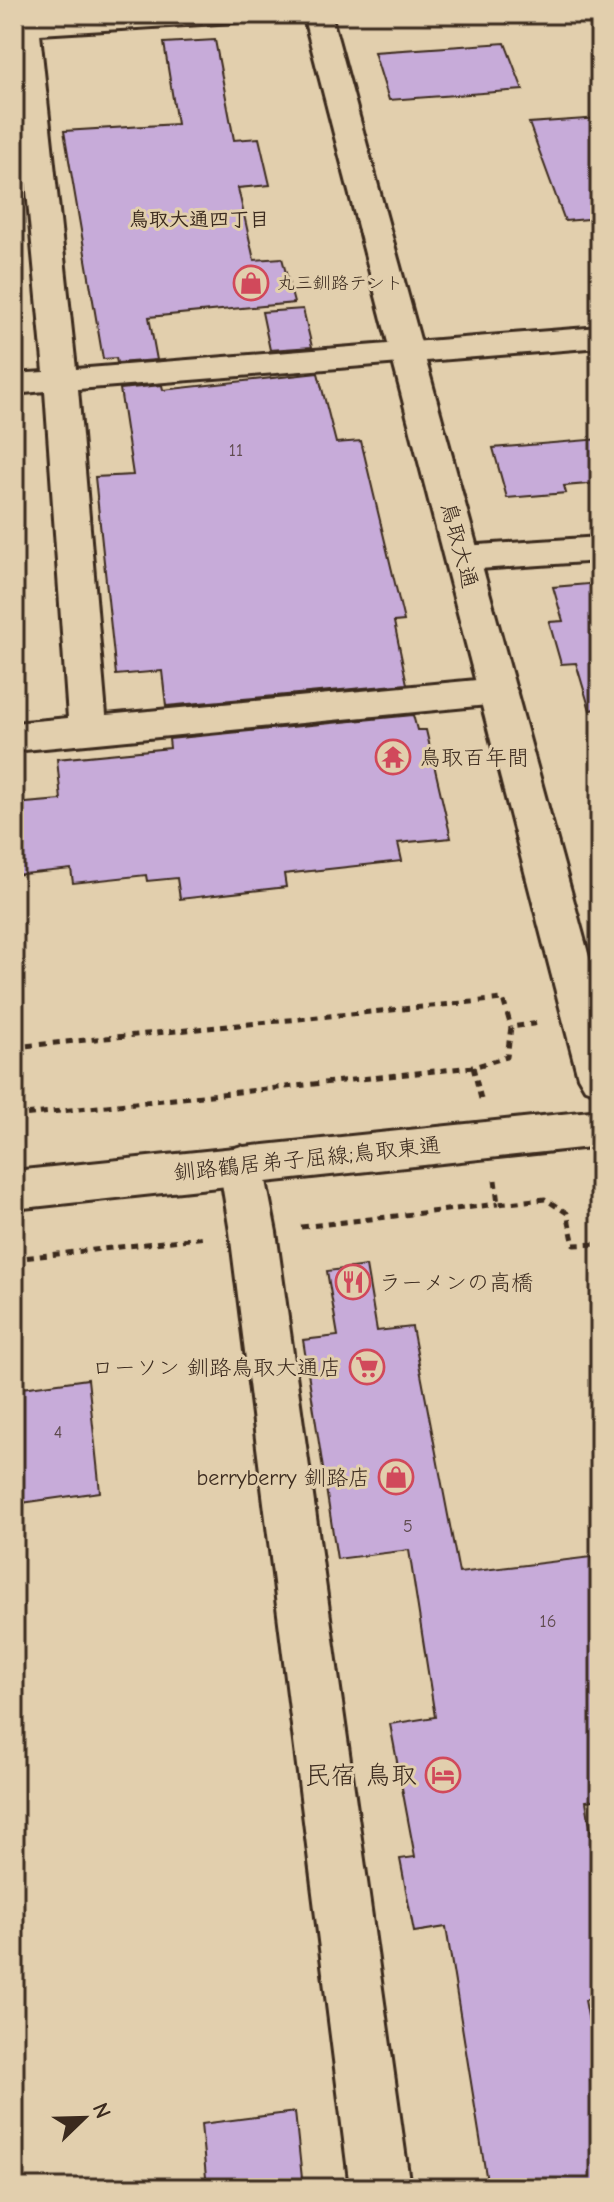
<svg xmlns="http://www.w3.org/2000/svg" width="614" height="2202" font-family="'Comic Neue','Klee One',sans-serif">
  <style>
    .building { fill: #c7abd9; stroke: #3b2a1e; stroke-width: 2 }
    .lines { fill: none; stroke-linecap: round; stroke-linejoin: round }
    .minor-casing { stroke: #3b2a1e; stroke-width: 6 }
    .primary-casing { stroke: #3b2a1e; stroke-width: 6 }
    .trunk-casing { stroke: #3b2a1e; stroke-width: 6 }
    .path { stroke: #3b2a1e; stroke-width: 5; stroke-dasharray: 7 6; stroke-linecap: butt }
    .minor { fill: #e2cfad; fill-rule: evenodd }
    .primary { fill: #e2cfad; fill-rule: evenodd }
    .trunk { fill: #e2cfad; fill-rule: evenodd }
    .labels { text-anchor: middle; stroke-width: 6; stroke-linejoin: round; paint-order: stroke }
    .far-poi-label { font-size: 18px; fill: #3b2a1e; stroke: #e2cfad; text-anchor: start }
    .number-label { font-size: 18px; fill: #5e4a4d }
    .far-neighbourhood-label { font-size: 20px; font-weight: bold; fill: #3b2a1e; stroke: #e2cfad }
    .street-label { font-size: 22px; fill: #3b2a1e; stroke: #e2cfad }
    .poi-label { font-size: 22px; fill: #3b2a1e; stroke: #e2cfad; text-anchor: start }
    .near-poi-label { font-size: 26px; fill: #3b2a1e; stroke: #e2cfad; text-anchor: end }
  </style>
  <rect width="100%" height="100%" fill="#e2cfad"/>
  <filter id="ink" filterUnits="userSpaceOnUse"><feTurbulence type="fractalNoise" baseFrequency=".0125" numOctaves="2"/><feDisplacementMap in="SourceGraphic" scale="16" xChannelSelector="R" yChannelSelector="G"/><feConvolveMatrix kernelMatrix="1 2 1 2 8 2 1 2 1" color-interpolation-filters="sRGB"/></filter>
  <g filter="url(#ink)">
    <path class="building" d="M215 40 234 140 259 138 270 185 238 188 254 260 282 258 294 303 149 317 157 360 117 363 116 358 103 359 64 131 177 124 164 43Z
      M505 43 523 90 389 100 374 52Z
      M600 118V218L565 221 529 123Z
      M303 309 312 347 270 350 262 312Z
      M318 373 336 443 361 441 404 621 394 622 407 684 166 706 162 671 116 675 95 477 133 475 120 389 162 385 163 390Z
      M600 439V483L564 486 566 493 507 498 493 448Z
      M600 583V708L590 710 576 663 561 664 549 622 563 621 553 587Z
      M413 715 417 730H426L451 838 398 843 402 861 284 874 286 887 180 899 177 878 147 881 146 875 73 883 71 869 14 875V804L61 800 57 759 170 748 169 739Z
      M366 1266 377 1331 412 1327 459 1573 591 1557 600 1598V1799L586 1801 600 1887V1997L585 2000 599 2077 590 2078 600 2124V2188H488L446 1927 414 1932 400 1859 415 1857 390 1724 435 1717 409 1550 337 1559 303 1340 338 1336 327 1271Z
      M88 1379 100 1492 14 1504V1389Z
      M295 2112 303 2188H207L201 2124Z"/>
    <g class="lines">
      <g class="minor-casing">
        <path id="minor" d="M14 14H38V17L96 14H248L244 20 234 22 40 34 76 369 600 327V347L78 389 106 715 498 678 511 682 517 691 511 700 498 704 14 751V723L68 718 45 391 14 394V374L44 372 14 52Z
          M600 537V561L464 570 451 566 446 558 451 550 464 546Z
          M241 1146 257 1152 263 1165 276 1232 410 2188H350L230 1232 219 1165 225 1152Z"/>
      </g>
      <g class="primary-casing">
        <path id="primary" d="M600 1110V1146L14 1209V1171Z"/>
      </g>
      <g class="trunk-casing">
        <path id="trunk" d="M303 14H331L600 997V1094L585 1089 578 1077Z"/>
      </g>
      <path class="path" d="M14 1047 503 999 511 1027
        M481 1099 473 1067 507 1057 511 1027 539 1023
        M14 1116 473 1067
        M495 1180 498 1204 545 1199 567 1213 574 1245 600 1244
        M301 1227 498 1204
        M14 1259 207 1237"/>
      <use href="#minor" class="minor"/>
      <use href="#primary" class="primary"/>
      <use href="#trunk" class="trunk"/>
    </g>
  </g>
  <defs>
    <g id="shop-ring" transform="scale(1.8)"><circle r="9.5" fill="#e2cfad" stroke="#d1495b" stroke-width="1.5"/><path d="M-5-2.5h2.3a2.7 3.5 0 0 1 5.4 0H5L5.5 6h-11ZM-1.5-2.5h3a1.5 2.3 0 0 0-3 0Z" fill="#d1495b"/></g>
    <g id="temple-ring" transform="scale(1.8)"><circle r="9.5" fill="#e2cfad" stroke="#d1495b" stroke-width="1.5"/><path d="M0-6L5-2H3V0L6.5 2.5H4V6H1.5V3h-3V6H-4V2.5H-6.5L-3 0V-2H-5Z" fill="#d1495b"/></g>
    <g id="restaurant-ring" transform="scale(1.8)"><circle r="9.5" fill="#e2cfad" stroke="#d1495b" stroke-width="1.5"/><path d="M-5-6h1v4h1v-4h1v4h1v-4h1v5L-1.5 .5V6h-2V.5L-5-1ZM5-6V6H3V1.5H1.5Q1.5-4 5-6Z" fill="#d1495b"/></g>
    <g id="supermarket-ring" transform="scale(1.8)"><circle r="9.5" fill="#e2cfad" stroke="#d1495b" stroke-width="1.5"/><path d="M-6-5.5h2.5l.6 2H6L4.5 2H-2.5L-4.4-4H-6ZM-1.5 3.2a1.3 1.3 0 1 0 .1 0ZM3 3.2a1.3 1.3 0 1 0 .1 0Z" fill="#d1495b"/></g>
    <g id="hotel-ring" transform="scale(1.8)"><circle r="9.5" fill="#e2cfad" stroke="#d1495b" stroke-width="1.5"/><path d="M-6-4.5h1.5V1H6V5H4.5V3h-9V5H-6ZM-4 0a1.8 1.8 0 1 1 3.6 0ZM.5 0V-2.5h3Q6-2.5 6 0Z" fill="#d1495b"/></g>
  </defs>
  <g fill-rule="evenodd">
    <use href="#shop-ring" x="251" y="283"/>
    <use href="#temple-ring" x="393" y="757"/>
    <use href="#restaurant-ring" x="353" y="1282"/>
    <use href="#supermarket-ring" x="367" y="1367"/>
    <use href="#shop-ring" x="396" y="1477"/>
    <use href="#hotel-ring" x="443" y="1775"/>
  </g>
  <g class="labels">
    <g class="far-poi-label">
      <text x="277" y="289">丸三釧路テント</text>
    </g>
    <g class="number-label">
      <text x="236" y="456">11</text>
      <text x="58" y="1438">4</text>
      <text x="408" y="1532">5</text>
      <text x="548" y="1627">16</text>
    </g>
    <g class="far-neighbourhood-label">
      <text x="199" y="226">鳥取大通四丁目</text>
    </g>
    <g class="street-label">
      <text transform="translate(460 545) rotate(75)" y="8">鳥取大通</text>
      <text transform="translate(307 1158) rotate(-6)" y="8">釧路鶴居弟子屈線;鳥取東通</text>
    </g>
    <g class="poi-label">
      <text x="419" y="765">鳥取百年間</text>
      <text x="379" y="1290">ラーメンの高橋</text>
      <text x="341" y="1375" text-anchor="end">ローソン 釧路鳥取大通店</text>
      <text x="370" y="1485" text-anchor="end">berryberry 釧路店</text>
    </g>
    <g class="near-poi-label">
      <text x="417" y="1784">民宿 鳥取</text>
    </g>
  </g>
  <rect width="614" height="2202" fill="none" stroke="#e2cfad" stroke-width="48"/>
  <rect x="24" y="24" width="566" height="2154" fill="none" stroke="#3b2a1e" stroke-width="3" filter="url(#ink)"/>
  <g transform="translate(84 2118) rotate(67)" stroke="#e2cfad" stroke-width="6" paint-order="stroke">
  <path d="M0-6L14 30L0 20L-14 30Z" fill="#3b2a1e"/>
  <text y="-12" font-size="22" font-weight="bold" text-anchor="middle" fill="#3b2a1e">N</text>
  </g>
</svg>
